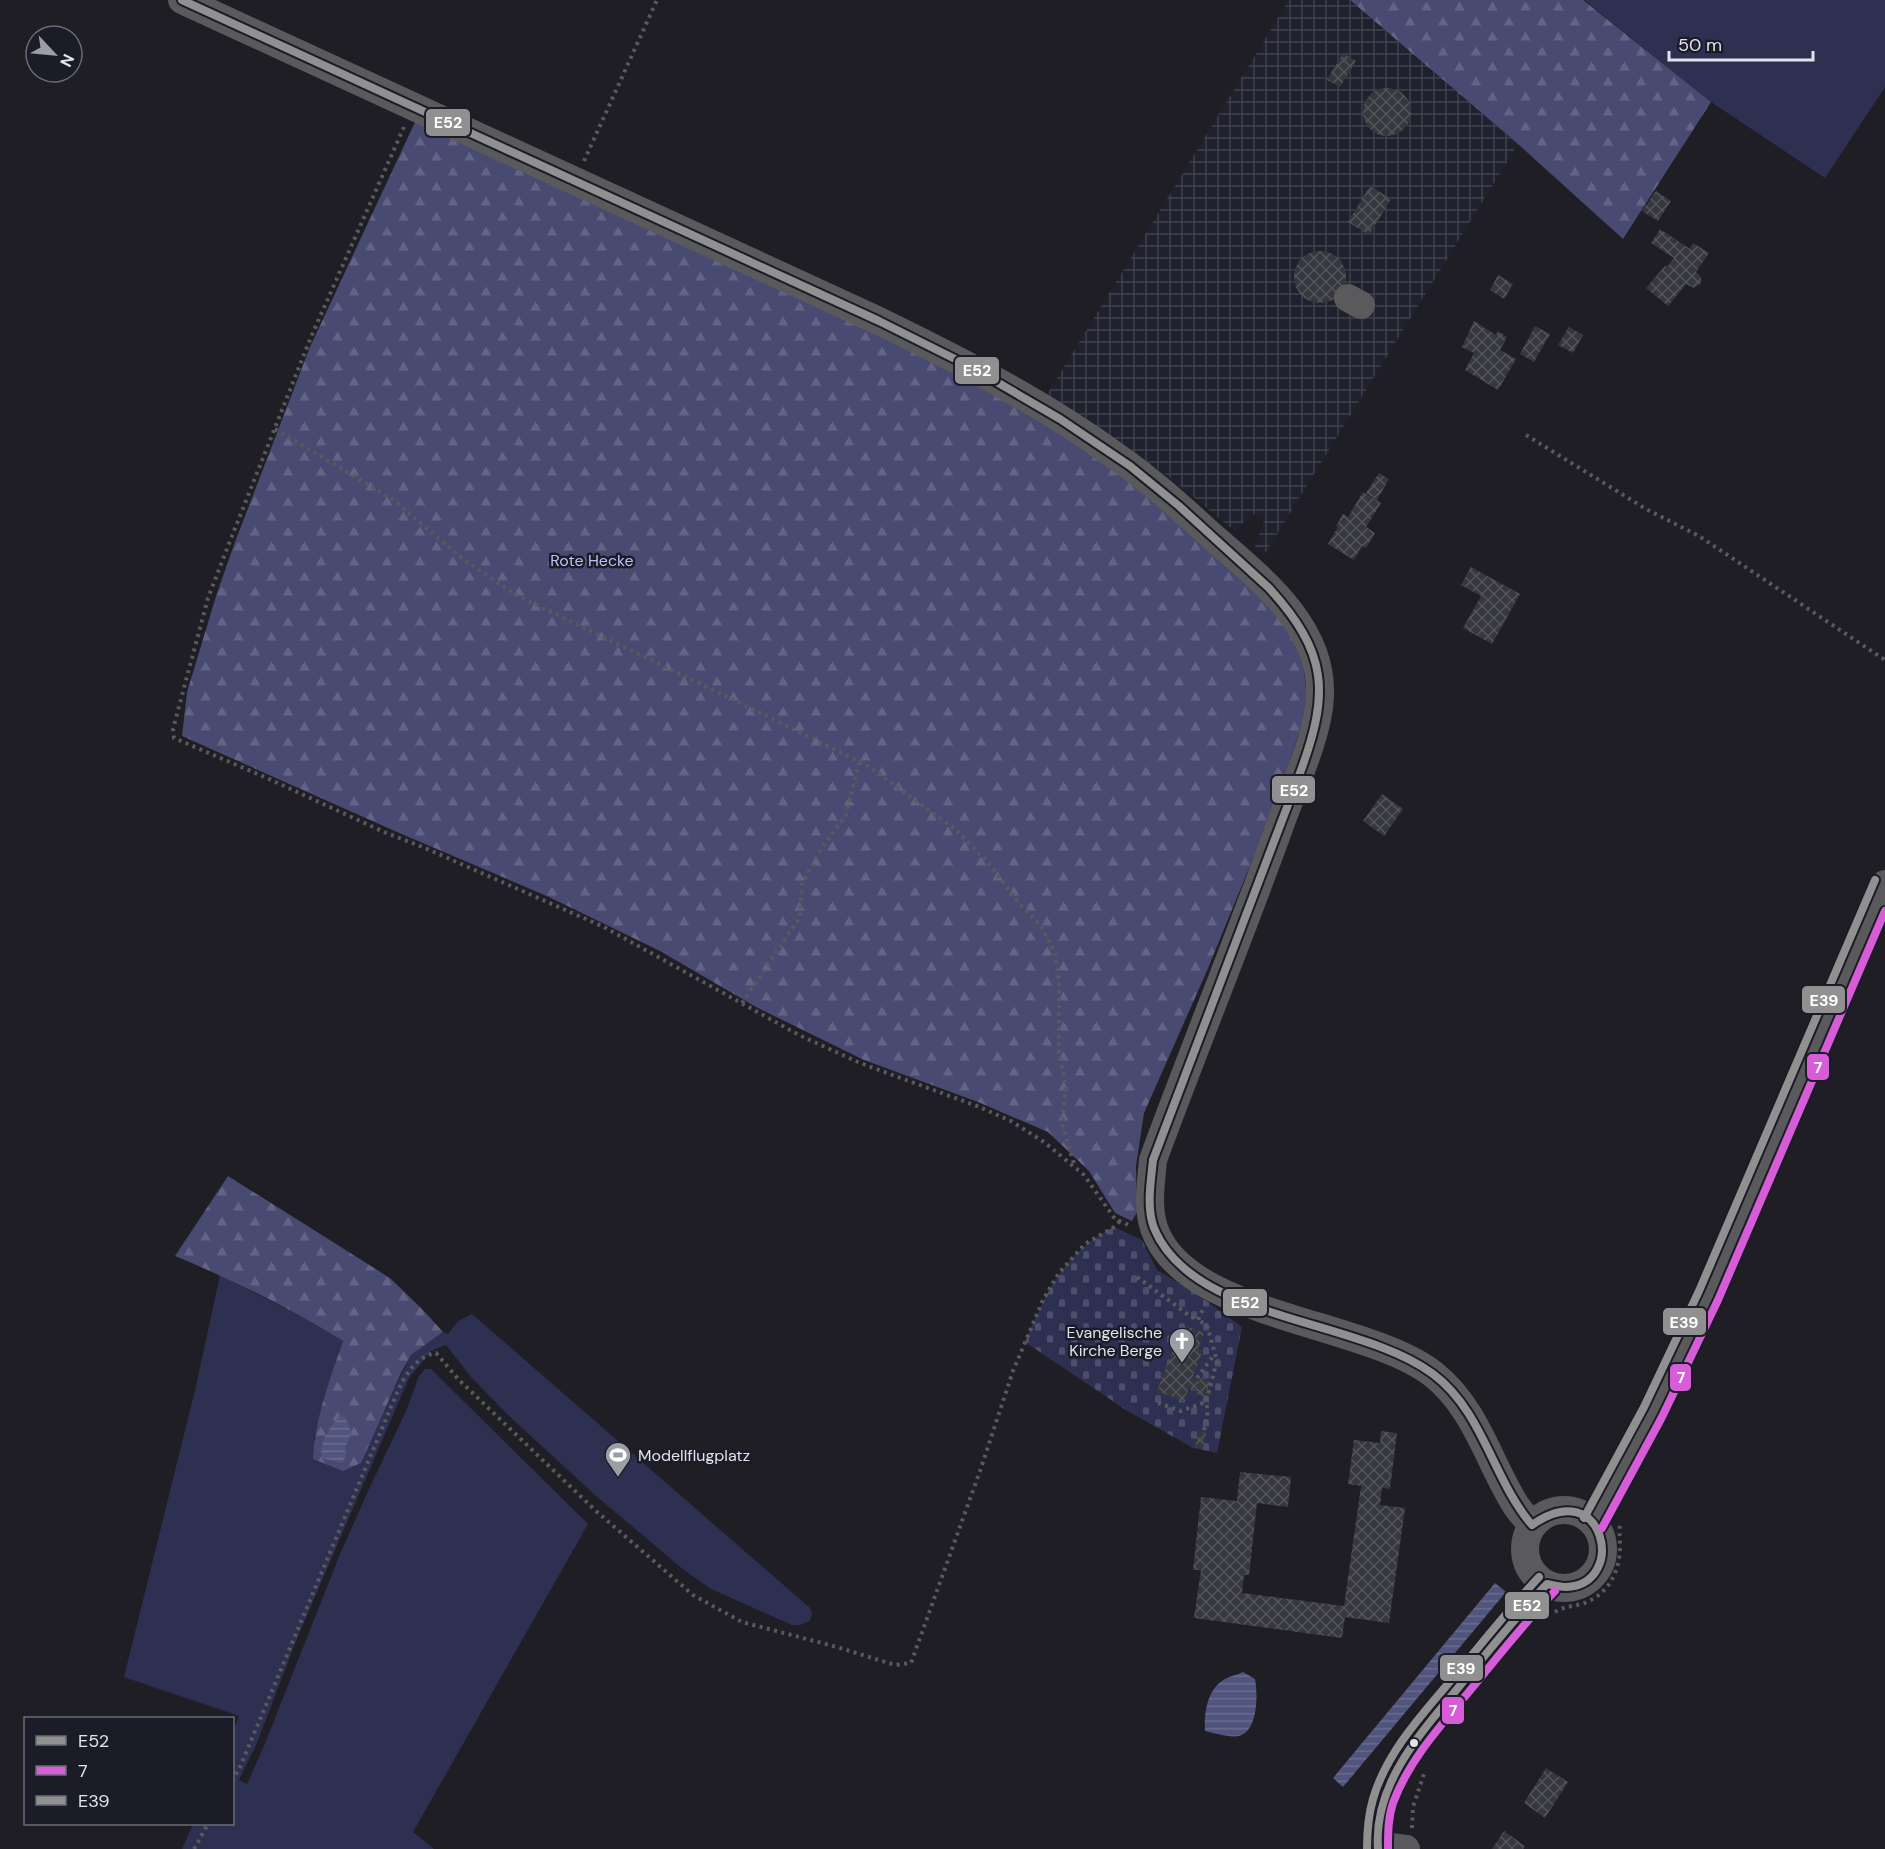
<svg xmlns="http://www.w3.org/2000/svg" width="1885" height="1849" font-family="'DM Sans',sans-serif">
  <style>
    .industrial { fill: url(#industrial-grid) }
    .green { fill: #2e3052 }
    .forest { fill: url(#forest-firs) }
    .cemetery { fill: url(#cemetery-stones) }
    .water { fill: url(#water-rules) }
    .building { fill: url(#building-cross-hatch) }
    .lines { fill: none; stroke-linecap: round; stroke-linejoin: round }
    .path { stroke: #5a5a5c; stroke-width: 4; stroke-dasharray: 3 4.5; stroke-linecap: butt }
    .minor { stroke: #5a5a5d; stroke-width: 28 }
    .bus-1-casing { stroke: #1b1c27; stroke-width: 12 }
    .bus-2-casing { stroke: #1b1c27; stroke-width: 12 }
    .bus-3-casing { stroke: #1b1c27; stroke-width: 12 }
    .bus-1 { stroke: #909090; stroke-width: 8 }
    .bus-2 { stroke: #d65cd8; stroke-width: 8 }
    .bus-3 { stroke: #909090; stroke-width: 8 }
    .bus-dot { fill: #e1e3ea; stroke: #1b1c27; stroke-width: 2 }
    .labels { text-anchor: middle; stroke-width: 5; stroke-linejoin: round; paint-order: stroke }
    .park-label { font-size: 16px; fill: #bbc2fb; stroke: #1b1c27 }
    .poi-label { font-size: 16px; fill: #e1e3ea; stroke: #1b1c27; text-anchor: end }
    .line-badge { stroke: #1b1c27; stroke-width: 2 }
    .badge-label { font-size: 16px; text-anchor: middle; font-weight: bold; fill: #fff }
  </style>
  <defs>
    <pattern id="industrial-grid" width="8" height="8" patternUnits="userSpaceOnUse" patternTransform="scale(1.5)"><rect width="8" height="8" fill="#1f212e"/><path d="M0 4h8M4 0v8" fill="none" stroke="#3f414c"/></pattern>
    <pattern id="forest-firs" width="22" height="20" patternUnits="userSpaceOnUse" patternTransform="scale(1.5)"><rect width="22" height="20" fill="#484a71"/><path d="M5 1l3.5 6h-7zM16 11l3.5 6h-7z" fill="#626485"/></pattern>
    <pattern id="cemetery-stones" width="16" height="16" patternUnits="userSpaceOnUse" patternTransform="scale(1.5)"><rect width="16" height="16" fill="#2e3052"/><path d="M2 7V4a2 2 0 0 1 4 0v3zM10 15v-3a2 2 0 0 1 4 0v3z" fill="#4c4e6b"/></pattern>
    <pattern id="water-rules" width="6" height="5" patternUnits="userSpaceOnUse" patternTransform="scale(1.5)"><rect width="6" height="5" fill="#51557d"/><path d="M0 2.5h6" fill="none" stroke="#6a6d90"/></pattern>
    <pattern id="building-cross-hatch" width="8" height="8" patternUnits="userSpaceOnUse" patternTransform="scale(1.5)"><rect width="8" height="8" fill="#37383d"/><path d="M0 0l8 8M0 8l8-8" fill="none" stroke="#545559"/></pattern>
  </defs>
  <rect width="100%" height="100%" fill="#1e1e24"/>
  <path class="industrial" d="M1289 0H1350L1518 144 1264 555 1255 547 1264 520 1252 513 1235 531 1169 477 1125 446 1045 398Z"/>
  <path class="green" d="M1584 0H1885V87L1825 178 1711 102Z
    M220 1275 308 1320 343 1341 323 1403 314 1440 387 1404 411 1355 443 1332 448 1334 458 1321 472 1314 810 1608 812 1613 810 1621 800 1625H792L711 1589 684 1570 595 1495 507 1414 471 1377 446 1345 431 1351 409 1378 296 1641 257 1743 239 1780 247 1784 264 1746 340 1554 369 1489 406 1411 419 1376 425 1369H431L588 1524 413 1832 434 1849H182L193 1824H232L233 1731 239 1716 124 1677 196 1386Z"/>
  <path class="forest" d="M1350 0H1583L1711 102 1623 239 1518 144Z
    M416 120 875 329 1054 425 1153 499 1282 616 1303 664 1307 697 1304 718 1275 805 1206 973 1144 1113 1136 1166 1137 1212 1132 1221 1115 1213 1089 1171 1048 1132 978 1102 864 1060 756 1007 660 951 549 897 397 832 182 736 187 692 217 593 235 542 310 347Z
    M228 1176 390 1278 423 1310 443 1332 411 1355 401 1373 361 1463 343 1471 313 1459C315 1418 330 1379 343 1341 289 1308 233 1280 175 1256Z"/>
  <path class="cemetery" d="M1114 1227 1142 1240 1157 1270 1196 1293 1242 1327 1217 1453 1193 1448 1126 1410 1025 1342C1046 1293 1063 1252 1114 1227Z"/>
  <path class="water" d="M340 1415 346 1418 351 1433 345 1449 346 1456 342 1463 322 1458C318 1443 331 1426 340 1415Z
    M1495 1583 1506 1592 1343 1787 1333 1778Z
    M1243 1672 1255 1679C1258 1694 1258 1731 1239 1736 1231 1738 1213 1733 1205 1731 1204 1713 1207 1689 1225 1679 1230 1676 1237 1675 1243 1672Z"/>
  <path class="building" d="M1343 53 1356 61 1340 87 1327 80Z
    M1363 112a24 24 0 1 1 48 0a24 24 0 1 1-48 0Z
    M1370 186 1391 199 1369 235 1348 222Z
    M1656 191 1671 201 1658 221 1642 211Z
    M1660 229 1690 249 1693 243 1709 253 1696 272 1701 277V283L1694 288 1686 284 1668 306 1646 288 1665 266 1667 267 1674 258 1651 243Z
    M1294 277a26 26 0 1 1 52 0a26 26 0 1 1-52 0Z
    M1498 275 1513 284 1504 299 1490 290Z
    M1474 321 1496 335 1498 331 1507 337 1500 350 1516 359 1498 390 1465 370 1474 353 1462 347Z
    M1535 326 1550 334 1534 362 1520 354Z
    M1569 327 1583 335 1573 353 1558 345Z
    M1379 473 1389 479 1377 500 1366 493Z
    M1363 492 1381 503 1366 527 1375 533 1366 548 1362 546 1354 560 1328 544 1338 527 1336 526 1343 514 1348 517Z
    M1471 567 1520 594 1492 644 1463 628 1481 596 1461 585Z
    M1382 794 1403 809 1384 836 1363 821Z
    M1186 1326 1204 1333 1198 1349 1203 1350 1192 1378 1200 1381 1201 1378 1210 1382 1205 1397 1195 1393 1196 1390 1189 1388 1184 1401 1157 1391 1176 1341 1180 1342Z
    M1199 1431 1206 1433 1203 1449 1195 1447Z
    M1381 1431 1397 1433 1390 1489 1382 1488 1380 1505 1405 1508 1389 1623 1345 1617 1342 1638 1194 1618 1201 1570H1193L1201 1497 1237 1501 1240 1472 1291 1477 1288 1507 1257 1503 1249 1575H1244L1242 1593 1344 1606 1361 1486 1348 1484 1354 1440 1380 1443Z
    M1546 1768 1568 1782 1545 1818 1524 1803Z
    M1504 1831 1525 1846 1523 1849H1492Z"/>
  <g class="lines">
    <path class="path" d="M404 127 311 337 230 541 208 598 173 729 174 738 267 778 384 832 425 848 604 927 799 1035 860 1063 977 1106 1011 1121 1044 1142 1084 1175 1115 1219 1131 1226
      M584 161 657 0
      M275 429 392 499 464 560 516 595 771 718 868 766 955 829 991 866 1018 902 1041 926 1055 953 1059 983V1053L1066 1087 1062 1124 1075 1167
      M1526 435 1646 509 1699 536 1885 660
      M742 1003 800 917 802 884 820 851 846 815 859 763
      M1137 1277 1190 1316 1198 1320 1204 1307
      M1197 1378 1214 1355
      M1158 1403 1181 1411 1206 1402 1217 1361 1207 1325 1198 1320
      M1204 1430 1208 1411 1206 1402
      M1555 1612C1565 1605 1579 1607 1591 1600 1611 1590 1621 1566 1620 1544 1620 1538 1619 1532 1620 1525
      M232 1781 240 1767 399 1388C407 1373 417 1356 436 1353L459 1380 596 1511 693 1595 742 1622 837 1647 895 1665 911 1663 980 1471 1013 1371 1043 1300 1059 1273 1085 1244 1114 1227 1120 1221
      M1412 1828 1413 1807 1424 1774
      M194 1849 208 1824"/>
    <path class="minor" d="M182 0 879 321C961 361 1043 403 1117 457 1152 481 1183 510 1214 538 1261 579 1323 627 1320 696 1319 732 1296 782 1283 817 1242 932 1195 1045 1153 1160 1151 1183 1147 1206 1154 1228 1184 1317 1365 1321 1433 1374 1475 1407 1488 1460 1515 1504 1520 1512 1526 1518 1532 1525
      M1348 298 1361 305
      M1525 1549a39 39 0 1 1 78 0a39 39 0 1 1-78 0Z
      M1593 1523 1653 1412 1709 1295 1885 884
      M1378 1849C1368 1786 1432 1720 1469 1675 1494 1644 1519 1613 1547 1584
      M1381 1849 1390 1847 1406 1849"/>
    <g class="bus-1-casing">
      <path id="bus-1" d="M182 0 879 321 971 367 1060 419 1130 466 1179 506 1269 588C1328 653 1330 692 1300 773L1153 1160C1151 1181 1146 1207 1154 1228 1192 1321 1358 1318 1433 1374 1483 1411 1493 1480 1532 1525 1605 1473 1628 1585 1566 1587 1560 1587 1553 1585 1547 1584 1518 1614 1493 1646 1466 1678 1426 1728 1373 1780 1378 1849"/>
    </g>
    <g class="bus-2-casing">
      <path id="bus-2" d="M1602 1528 1662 1417 1718 1300 1885 911
        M1388 1849C1388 1833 1388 1818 1393 1803 1410 1757 1446 1720 1477 1682 1502 1651 1527 1620 1555 1591"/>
    </g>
    <g class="bus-3-casing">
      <path id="bus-3" d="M1584 1518 1644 1407 1699 1291 1875 880
        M1367 1849C1367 1832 1368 1816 1373 1799 1387 1750 1427 1709 1459 1671 1485 1639 1511 1607 1539 1577"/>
    </g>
    <use href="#bus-1" class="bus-1"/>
    <use href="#bus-2" class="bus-2"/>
    <use href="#bus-3" class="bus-3"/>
  </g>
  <defs>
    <g id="church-pin" transform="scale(1.35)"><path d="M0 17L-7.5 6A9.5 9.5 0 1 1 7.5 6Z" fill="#9d9ea5" stroke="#1b1c27"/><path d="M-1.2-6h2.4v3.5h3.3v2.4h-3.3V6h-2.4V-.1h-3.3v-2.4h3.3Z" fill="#fff"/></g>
    <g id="stadium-pin" transform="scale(1.35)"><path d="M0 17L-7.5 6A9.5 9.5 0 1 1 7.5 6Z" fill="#9d9ea5" stroke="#1b1c27"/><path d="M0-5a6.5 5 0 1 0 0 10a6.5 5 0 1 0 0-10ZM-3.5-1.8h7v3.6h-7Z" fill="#fff"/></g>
  </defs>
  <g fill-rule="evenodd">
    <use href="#church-pin" x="1182" y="1341"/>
    <use href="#stadium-pin" x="618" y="1455"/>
  </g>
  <circle class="bus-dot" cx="1414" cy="1743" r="5"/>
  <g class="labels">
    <g class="park-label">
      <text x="592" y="566">Rote Hecke</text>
    </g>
    <g class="poi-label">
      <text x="1162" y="1338">Evangelische<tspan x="1162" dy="18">Kirche Berge</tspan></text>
      <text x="638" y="1461" text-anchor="start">Modellflugplatz</text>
    </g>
  </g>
  <g class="line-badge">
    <rect x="425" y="108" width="46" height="29" rx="6" fill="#909090"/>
    <rect x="954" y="356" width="46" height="29" rx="6" fill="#909090"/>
    <rect x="1271" y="775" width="45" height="29" rx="6" fill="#909090"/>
    <rect x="1801" y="985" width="45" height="29" rx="6" fill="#909090"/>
    <rect x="1806" y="1053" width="24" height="28" rx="6" fill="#d65cd8"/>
    <rect x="1222" y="1288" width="46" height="29" rx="6" fill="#909090"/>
    <rect x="1662" y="1307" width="45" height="29" rx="6" fill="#909090"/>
    <rect x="1669" y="1363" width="23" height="29" rx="6" fill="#d65cd8"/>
    <rect x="1504" y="1591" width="46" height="29" rx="6" fill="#909090"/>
    <rect x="1439" y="1654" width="45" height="28" rx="6" fill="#909090"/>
    <rect x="1441" y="1696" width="24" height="29" rx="6" fill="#d65cd8"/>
  </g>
  <g class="badge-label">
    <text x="448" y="128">E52</text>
    <text x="977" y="376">E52</text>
    <text x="1294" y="796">E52</text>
    <text x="1824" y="1006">E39</text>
    <text x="1818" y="1073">7</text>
    <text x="1245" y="1308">E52</text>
    <text x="1684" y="1328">E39</text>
    <text x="1681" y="1383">7</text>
    <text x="1527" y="1611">E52</text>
    <text x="1461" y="1674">E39</text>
    <text x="1453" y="1716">7</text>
  </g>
  <rect x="24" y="1717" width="210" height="108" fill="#1b1c27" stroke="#6a6c75" stroke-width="1.5"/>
  <rect x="36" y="1736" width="30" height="9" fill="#909090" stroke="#6a6c75" stroke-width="1.5"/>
  <text x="78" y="1747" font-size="18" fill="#e1e3ea">E52</text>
  <rect x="36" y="1766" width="30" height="9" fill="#d65cd8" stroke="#6a6c75" stroke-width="1.5"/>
  <text x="78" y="1777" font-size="18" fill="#e1e3ea">7</text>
  <rect x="36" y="1796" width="30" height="9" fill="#909090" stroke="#6a6c75" stroke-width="1.5"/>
  <text x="78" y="1807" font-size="18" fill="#e1e3ea">E39</text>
  <g transform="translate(54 54) rotate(116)"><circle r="28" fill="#1b1c27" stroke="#6a6c75" stroke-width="1.5"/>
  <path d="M0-4.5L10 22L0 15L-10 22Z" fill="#9d9ea5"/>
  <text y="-9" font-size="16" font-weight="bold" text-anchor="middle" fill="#e1e3ea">N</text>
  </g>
  <path d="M1669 51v9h144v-9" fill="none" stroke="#e1e3ea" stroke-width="3"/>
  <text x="1678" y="51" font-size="18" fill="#e1e3ea" stroke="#1b1c27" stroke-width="4.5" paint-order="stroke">50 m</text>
</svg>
